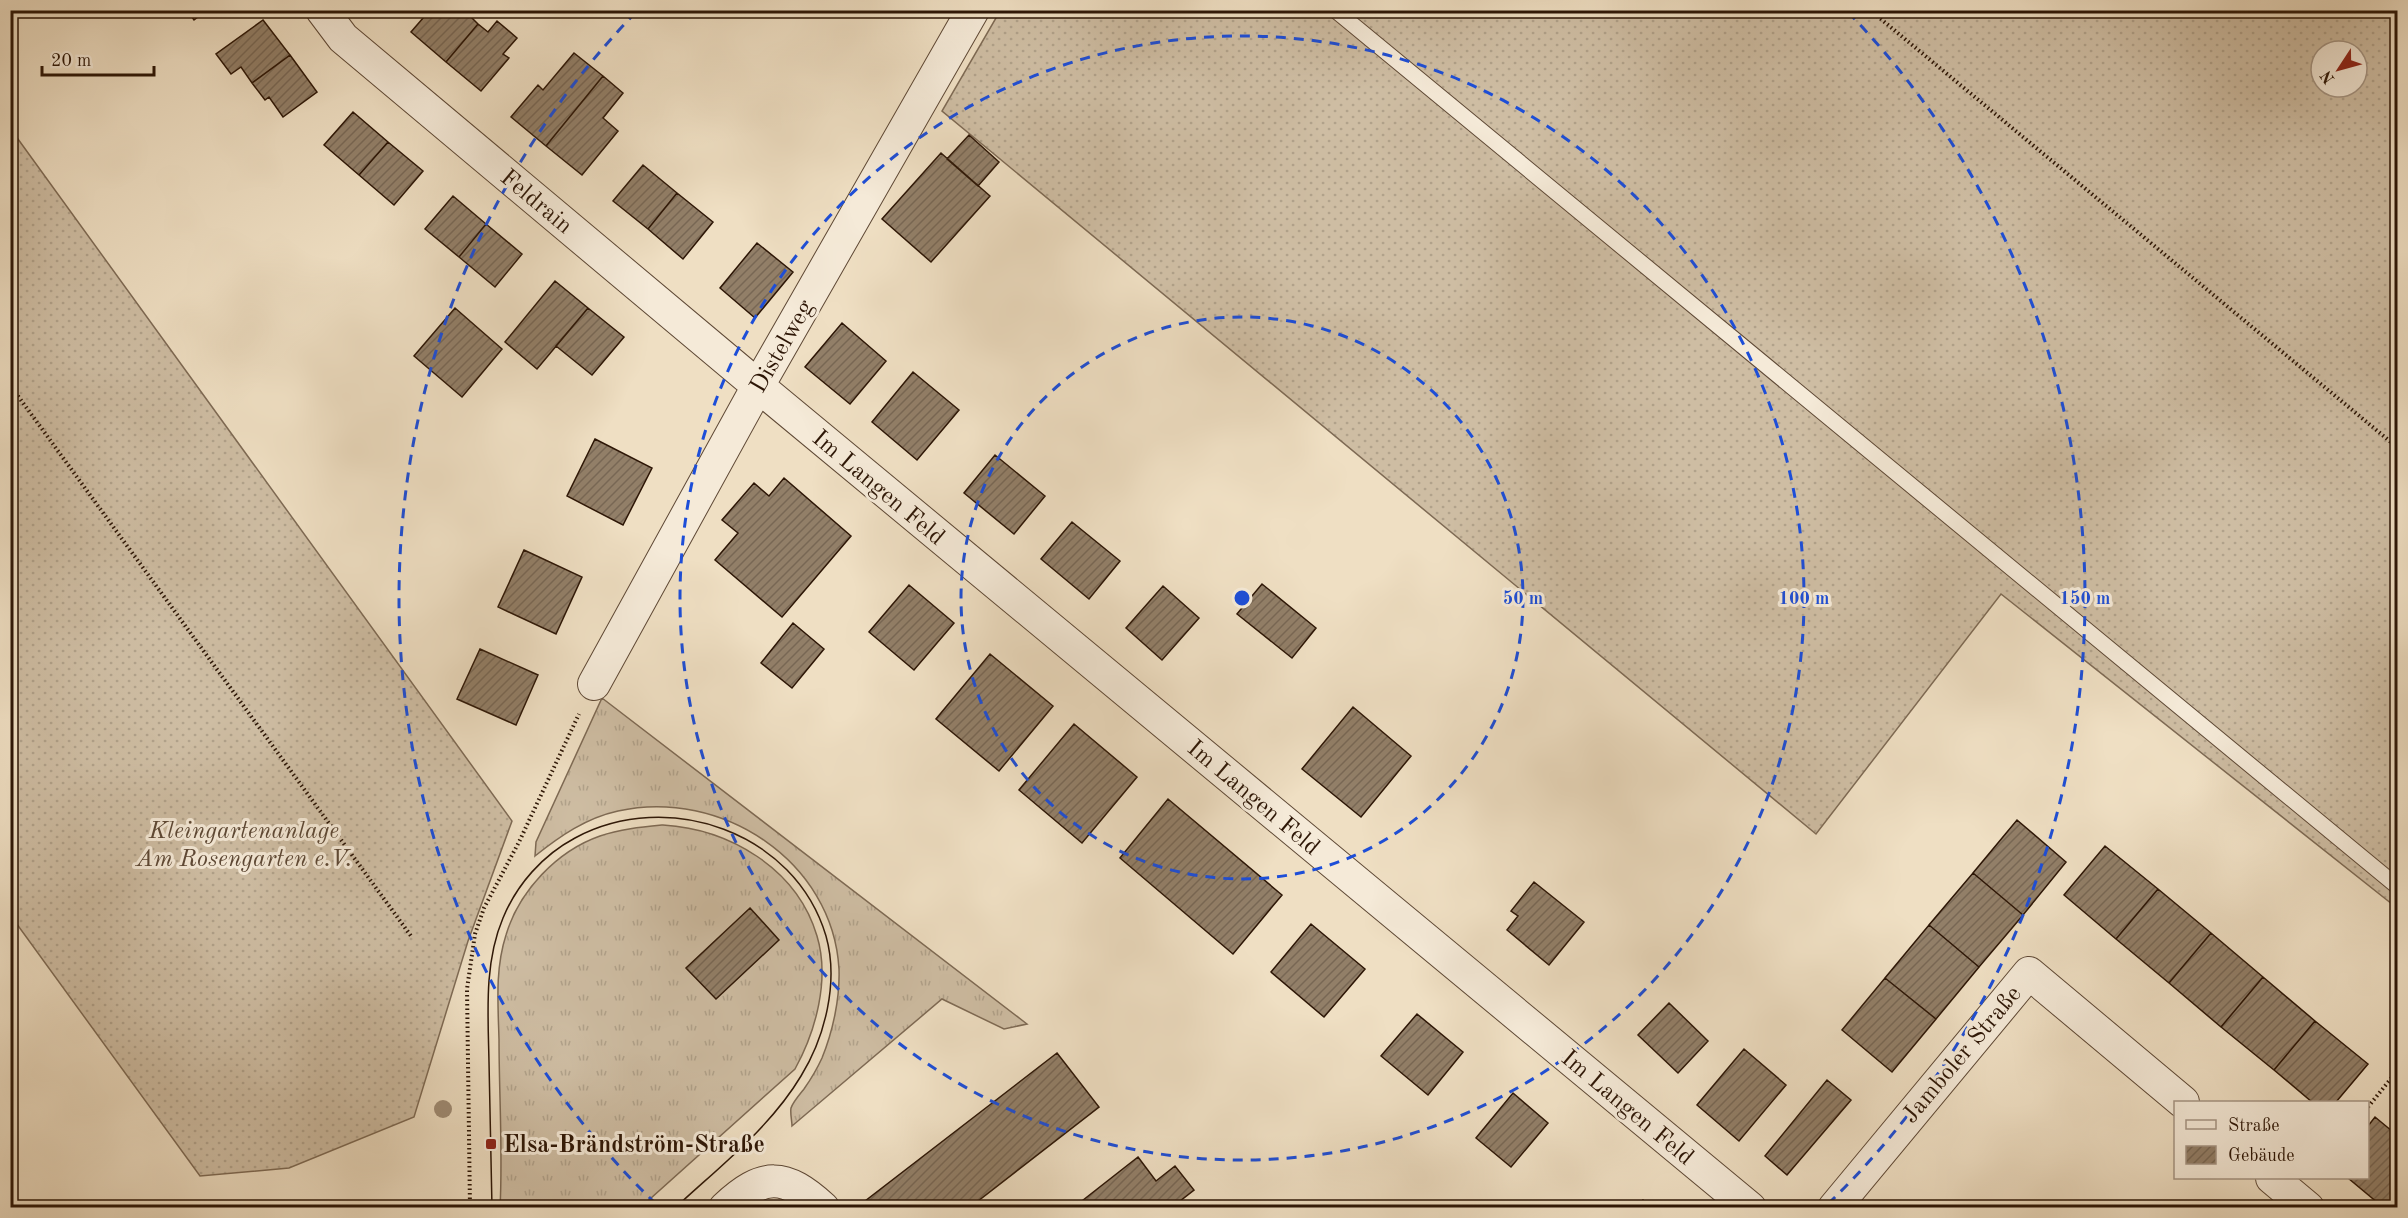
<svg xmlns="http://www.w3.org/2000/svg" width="2408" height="1218" font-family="'Old Standard TT',serif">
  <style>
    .grass { fill: url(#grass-tufts); stroke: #7e6a54; stroke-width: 1.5 }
    .garden { fill: url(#garden-dots); stroke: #7e6a54; stroke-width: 1.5; fill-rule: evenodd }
    .building { fill: url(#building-hatch); stroke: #2d1606; stroke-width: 1.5 }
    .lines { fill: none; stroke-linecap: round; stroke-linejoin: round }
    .service-casing { stroke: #5e4835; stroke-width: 17 }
    .minor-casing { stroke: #5e4835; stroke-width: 34 }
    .path { stroke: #2d1606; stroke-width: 4; stroke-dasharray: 1.5 3; stroke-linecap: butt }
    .service { stroke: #f5ead8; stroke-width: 15 }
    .minor { stroke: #f5ead8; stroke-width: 32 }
    .tram { stroke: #2d1606; stroke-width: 1.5 }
    .tree { fill: #9f8c75 }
    .ring { fill: none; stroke: #1d4ed8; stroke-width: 3; stroke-dasharray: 10 8 }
    .poi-dot { fill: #8f2418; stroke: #f5ead8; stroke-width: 2 }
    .labels { text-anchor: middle; stroke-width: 6; stroke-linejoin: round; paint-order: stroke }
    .street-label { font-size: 24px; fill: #2d1606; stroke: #f5ead8 }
    .park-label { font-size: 24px; font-style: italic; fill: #5d4835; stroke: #f5ead8 }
    .poi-label { font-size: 24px; font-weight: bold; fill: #2d1606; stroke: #f5ead8; text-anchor: start }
    .centre { fill: #1d4ed8; stroke: #f5ead8; stroke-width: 3 }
    .ring-label { font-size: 18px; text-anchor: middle; font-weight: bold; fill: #1d4ed8; stroke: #f5ead8; stroke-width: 6; stroke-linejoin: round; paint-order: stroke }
  </style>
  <defs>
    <pattern id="grass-tufts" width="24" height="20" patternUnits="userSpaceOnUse" patternTransform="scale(1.5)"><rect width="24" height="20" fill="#cebda3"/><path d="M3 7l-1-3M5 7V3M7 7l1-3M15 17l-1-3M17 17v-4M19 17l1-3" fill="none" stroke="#b1a28b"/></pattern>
    <pattern id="garden-dots" width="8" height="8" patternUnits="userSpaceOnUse" patternTransform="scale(1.5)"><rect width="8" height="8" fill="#cebda3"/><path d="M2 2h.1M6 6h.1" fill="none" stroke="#b1a28b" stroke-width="1.8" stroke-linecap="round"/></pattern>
    <pattern id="building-hatch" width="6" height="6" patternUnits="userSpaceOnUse" patternTransform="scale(1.5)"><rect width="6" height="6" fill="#927f68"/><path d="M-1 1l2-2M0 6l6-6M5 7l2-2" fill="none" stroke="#786754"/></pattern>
  </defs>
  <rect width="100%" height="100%" fill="#efdfc3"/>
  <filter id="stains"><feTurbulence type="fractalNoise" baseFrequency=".00333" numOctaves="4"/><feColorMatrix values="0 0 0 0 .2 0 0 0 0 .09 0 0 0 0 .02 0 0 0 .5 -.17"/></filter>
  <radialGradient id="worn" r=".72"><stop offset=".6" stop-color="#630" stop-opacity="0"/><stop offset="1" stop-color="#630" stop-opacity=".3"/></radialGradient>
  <path class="grass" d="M602 698 1027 1024 1004 1029 942 999 792 1126C792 1121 790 1113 791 1108 793 1102 800 1094 804 1089 811 1079 817 1069 822 1058 833 1031 840 998 839 969 833 861 721 788 618 811 586 818 560 836 535 856L536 842Z
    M663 825C729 829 797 868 817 936 830 979 816 1031 795 1069L641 1207 500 1208C503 1152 499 1095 499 1039 498 1004 495 969 506 935 519 891 557 851 600 836 620 829 642 827 663 825Z"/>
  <path class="garden" d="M1000 11H2397V908L2001 594 1816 834 942 111ZM2321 51H2357V87H2321Z
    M10 128 512 821 468 941 414 1117 289 1168 200 1176 11 916Z"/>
  <path class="building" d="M187 10H207L194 20Z
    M430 10H464L478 24 446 62 411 32Z
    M263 20 290 55 252 83 241 67 231 74 216 54Z
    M497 21 517 38 503 54 509 58 481 91 446 62 478 24 488 32Z
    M574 53 603 76 546 146 511 117 538 85 543 90Z
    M290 55 317 92 283 117 269 97 265 100 252 83Z
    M603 76 623 93 603 118 618 131 582 175 546 146Z
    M353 112 388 142 359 175 324 145Z
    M969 135 999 162 978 186 947 159Z
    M388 142 423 171 394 205 359 175Z
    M941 153 990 196 931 262 882 219Z
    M643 165 677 193 648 229 613 201Z
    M677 193 713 222 683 259 648 229Z
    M453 196 486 224 459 257 425 229Z
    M486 224 522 254 495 287 459 257Z
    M757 243 793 272 755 318 720 288Z
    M555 281 588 308 537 369 505 342Z
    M455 308 502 349 462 397 414 356Z
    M588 308 624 337 592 375 556 346Z
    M842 323 886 361 850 404 805 367Z
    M913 372 959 410 917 460 872 422Z
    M595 439 652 468 623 525 567 496Z
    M995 455 1045 496 1014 534 964 493Z
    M784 478 851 536 782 617 715 560 738 533 722 520 754 483 769 496Z
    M1072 522 1120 561 1089 599 1041 559Z
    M524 550 582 577 556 634 498 607Z
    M1262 584 1316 628 1292 658 1237 614Z
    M909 585 954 623 914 670 869 632Z
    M1163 586 1199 618 1162 660 1126 628Z
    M793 623 824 649 792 688 761 663Z
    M480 649 538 675 516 725 457 699Z
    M990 654 1053 706 999 771 936 719Z
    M1353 707 1411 756 1361 817 1302 769Z
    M1074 724 1137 777 1082 843 1019 790Z
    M1168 799 1282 895 1233 954 1120 858Z
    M2017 820 2066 862 2023 915 1973 873Z
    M2105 846 2158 889 2116 939 2064 895Z
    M1973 873 2023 915 1979 967 1929 925Z
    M1534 882 1584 922 1549 965 1507 930 1518 916 1511 911Z
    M2158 889 2211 933 2169 983 2116 939Z
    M750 908 779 940 716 999 686 968Z
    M1311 924 1365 969 1324 1017 1271 972Z
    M1929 925 1979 967 1936 1019 1885 978Z
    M2211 933 2263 977 2221 1027 2169 983Z
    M2263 977 2315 1021 2274 1070 2221 1027Z
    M1885 978 1936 1019 1892 1072 1842 1030Z
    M1669 1003 1708 1041 1678 1073 1638 1035Z
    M1417 1014 1463 1052 1428 1095 1381 1056Z
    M2315 1021 2368 1064 2336 1102H2312L2274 1070Z
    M1744 1049 1786 1085 1739 1141 1697 1105Z
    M1057 1053 1099 1107 969 1208H856Z
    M1827 1080 1851 1100 1787 1175 1765 1156Z
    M1513 1093 1548 1123 1511 1167 1476 1138Z
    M2375 1117 2398 1136V1197L2389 1208H2384L2348 1178H2368V1126Z
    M1138 1157 1156 1181 1175 1166 1194 1190 1171 1208H1073Z
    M1643 1200 1653 1208H1636Z"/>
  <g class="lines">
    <g class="service-casing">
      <path id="service" d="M1335 10 2398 887"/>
    </g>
    <g class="minor-casing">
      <path id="minor" d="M322 10 343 38 758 386 1750 1208
        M594 684 758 386 973 10
        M2272 1178 2308 1208
        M725 1208C763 1172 785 1173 823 1208
        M1834 1208 2029 973 2183 1102"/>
    </g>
    <path class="path" d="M1870 10 2398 448
      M10 385 411 936
      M2368 1107 2398 1070
      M470 1208 467 989 475 934 484 908 519 842 579 714"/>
    <use href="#service" class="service"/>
    <use href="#minor" class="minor"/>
    <path class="tram" d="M492 1208C491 1159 490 1110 489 1062 488 1013 484 963 503 918 517 884 543 855 575 838 668 788 795 832 826 936 839 982 825 1037 801 1076 770 1128 719 1167 675 1208"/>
  </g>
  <circle class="tree" cx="443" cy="1109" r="9"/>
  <g class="ring">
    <circle cx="1242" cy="598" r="281"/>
    <circle cx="1242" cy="598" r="562"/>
    <path d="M656 1204A843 843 0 0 1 636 12M1848 12A843 843 0 0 1 1828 1204"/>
  </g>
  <rect class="poi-dot" x="485" y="1138" width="12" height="12" rx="3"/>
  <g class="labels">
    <g class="street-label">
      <text transform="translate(537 201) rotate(40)" y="8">Feldrain</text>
      <text transform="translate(781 346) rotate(-60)" y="8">Distelweg</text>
      <text transform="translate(879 487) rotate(40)" y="8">Im Langen Feld</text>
      <text transform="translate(1254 797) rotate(40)" y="8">Im Langen Feld</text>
      <text transform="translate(1961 1054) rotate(-50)" y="8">Jamboler Straße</text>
      <text transform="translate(1628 1107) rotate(40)" y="8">Im Langen Feld</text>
    </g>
    <g class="park-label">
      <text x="244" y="838">Kleingartenanlage<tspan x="244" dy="28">Am Rosengarten e.V.</tspan></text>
    </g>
    <g class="poi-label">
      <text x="503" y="1152">Elsa-Brändström-Straße</text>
    </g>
  </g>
  <circle cx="1242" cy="598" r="9" class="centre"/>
  <g class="ring-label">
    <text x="1523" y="604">50 m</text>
    <text x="1804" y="604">100 m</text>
    <text x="2085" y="604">150 m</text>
  </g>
  <rect width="2408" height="1218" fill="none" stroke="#efdfc3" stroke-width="36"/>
  <rect x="12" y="12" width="2384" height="1194" fill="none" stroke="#2d1606" stroke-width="3"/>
  <rect x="18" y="18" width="2372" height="1182" fill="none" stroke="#2d1606" stroke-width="1.5"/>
  <rect x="2174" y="1101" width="195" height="78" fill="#f5ead8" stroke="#a59584" stroke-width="1.5"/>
  <rect x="2186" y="1120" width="30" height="9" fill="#f5ead8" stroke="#a59584" stroke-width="1.5"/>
  <text x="2228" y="1131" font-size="18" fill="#2d1606">Straße</text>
  <rect x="2186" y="1146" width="30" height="18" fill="url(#building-hatch)" stroke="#a59584" stroke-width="1.5"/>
  <text x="2228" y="1161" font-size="18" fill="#2d1606">Gebäude</text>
  <g transform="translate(2339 69) rotate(234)"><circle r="28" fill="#f5ead8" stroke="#a59584" stroke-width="1.5"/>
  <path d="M0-4.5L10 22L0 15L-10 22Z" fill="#8f2418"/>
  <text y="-9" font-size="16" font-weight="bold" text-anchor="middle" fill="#2d1606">N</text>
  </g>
  <path d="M42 66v9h112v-9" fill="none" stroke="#2d1606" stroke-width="3"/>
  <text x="51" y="66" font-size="18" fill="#2d1606" stroke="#f5ead8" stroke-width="4.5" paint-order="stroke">20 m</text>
  <rect width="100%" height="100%" filter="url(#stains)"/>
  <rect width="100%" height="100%" fill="url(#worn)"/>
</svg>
